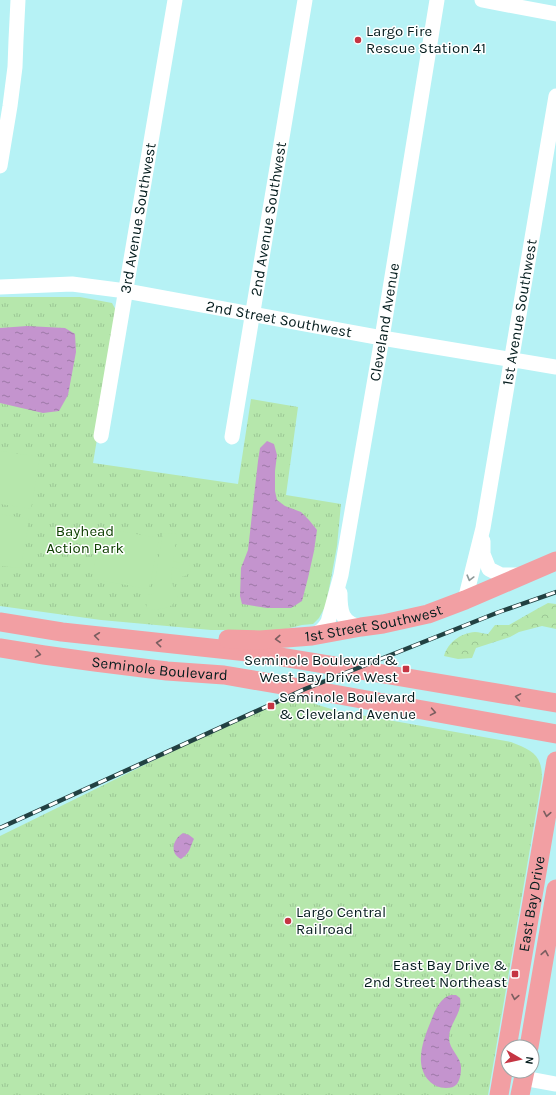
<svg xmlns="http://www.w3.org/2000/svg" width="556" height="1095" font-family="Karla,sans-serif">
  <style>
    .forest { fill: url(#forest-crowns) }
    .park { fill: url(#park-tufts) }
    .pitch { fill: #b6e7ac }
    .water { fill: url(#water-ripples) }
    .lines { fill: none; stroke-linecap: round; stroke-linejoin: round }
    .minor { stroke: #fff; stroke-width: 15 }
    .major { stroke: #f29fa3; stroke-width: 19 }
    .rail-casing { stroke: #224142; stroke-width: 4.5 }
    .rail { stroke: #fff; stroke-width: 3; stroke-dasharray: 9; stroke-linecap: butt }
    .oneway { stroke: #8e9999 }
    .oneway2 { stroke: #7b5e60 }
    .poi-dot { fill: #c53543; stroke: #fff; stroke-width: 1.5 }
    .labels { text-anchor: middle; stroke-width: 3; stroke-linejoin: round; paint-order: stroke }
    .poi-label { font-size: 15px; fill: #041c1d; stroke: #fff; text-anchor: start }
    .street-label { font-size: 15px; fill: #041c1d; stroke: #fff }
    .park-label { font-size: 15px; fill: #0f4002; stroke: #fff }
  </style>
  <defs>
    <pattern id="forest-crowns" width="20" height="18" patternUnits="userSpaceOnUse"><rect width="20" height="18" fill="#b6e7ac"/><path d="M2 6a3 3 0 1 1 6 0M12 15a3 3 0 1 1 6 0" fill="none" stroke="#9bc694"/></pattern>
    <pattern id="park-tufts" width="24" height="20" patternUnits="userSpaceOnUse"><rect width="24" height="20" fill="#b6e7ac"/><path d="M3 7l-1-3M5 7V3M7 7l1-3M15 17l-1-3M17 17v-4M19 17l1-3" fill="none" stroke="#9bc694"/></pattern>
    <pattern id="water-ripples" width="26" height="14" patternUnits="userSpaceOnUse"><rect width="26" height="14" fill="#c494ce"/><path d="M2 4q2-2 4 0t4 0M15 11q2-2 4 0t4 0" fill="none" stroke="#9d78a7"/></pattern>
  </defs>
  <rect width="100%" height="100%" fill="#b6f2f5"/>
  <path class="forest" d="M548 603 556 604V629L542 626 519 632 510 637 476 648 472 658 458 659 444 656C448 642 461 633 475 632 479 632 484 634 488 634L495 625H509L537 609Z"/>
  <path class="park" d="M0 297H80L112 303 118 314 93 463 238 484 251 399 298 407 286 495 341 504 337 546 326 605 319 618 313 624 302 625 282 630 251 632 236 630H211L101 620 0 606Z
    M292 699H304L318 705 338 711 511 742C531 750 542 754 542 778L488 1095H0V836L183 746 281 702Z"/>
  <path class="pitch" d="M0 451 40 457 31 509 0 504Z
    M0 514 29 519 21 568 0 566Z
    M101 528 159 538 149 589 92 579Z
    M163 533 177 534 173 561 180 563 189 560 191 572 185 576 181 577 179 569 173 567C169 576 173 589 178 597 176 599 174 603 172 605 166 609 152 611 146 608L148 595 153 594Z"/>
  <path class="water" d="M27 326 65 328 75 334 76 352 68 395 59 411 43 413 0 403V328Z
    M267 441 274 444 277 455 275 471V491L277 500 285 506 301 512 309 520 317 530 314 551 308 578 302 601 291 608H267L242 604 240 596 241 568 248 550 258 461 260 448Z
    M183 833 189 835 193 838 194 839C189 849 191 852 181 859 169 853 173 839 183 833Z
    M451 995H456L460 998C463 1013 449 1023 449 1038 449 1050 462 1057 461 1069 461 1073 460 1080 457 1084 454 1087 451 1088 446 1088 432 1088 422 1076 421 1062 420 1048 426 1033 431 1021 435 1010 440 998 451 995Z"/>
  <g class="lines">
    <g class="minor">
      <path d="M482 0 556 14"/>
      <path d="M0 166 10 106 15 67 16 40 18 0"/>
      <path id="s1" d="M0 287 72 284 126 291 382 338 556 367"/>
      <path id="s2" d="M101 436 175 0"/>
      <path id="s3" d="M232 437 305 0"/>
      <path d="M483 541V554L489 569 501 575H520"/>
      <path d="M340 593C340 611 341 623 361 627"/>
      <path id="s4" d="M465 600 483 528 556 96"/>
      <path id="s5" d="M312 636C320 632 324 629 328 622L341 575 382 338 437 0"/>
      <path d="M523 1078 556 1084"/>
    </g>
    <g class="major">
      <path d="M0 622 62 632 257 653 354 669 556 703"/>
      <path id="s6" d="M228 639 260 640 312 636 361 627 383 624 428 614 465 600 556 561"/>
      <path id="s7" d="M0 648 44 655 95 662 167 671 224 675 317 691 556 734"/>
      <path d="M529 1047 556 889"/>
      <path id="s8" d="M499 1095 556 761"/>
      <path d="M520 1095 525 1071"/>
    </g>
    <g class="rail-casing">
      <path id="rail" d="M0 828 305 689 499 612 556 592"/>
    </g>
    <use href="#rail" class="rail"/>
  </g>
  <defs><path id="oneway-chevron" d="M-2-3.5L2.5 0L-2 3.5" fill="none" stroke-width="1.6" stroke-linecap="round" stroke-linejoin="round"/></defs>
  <use class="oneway" href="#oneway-chevron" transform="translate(470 578) rotate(105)"/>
  <g class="oneway2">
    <use href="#oneway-chevron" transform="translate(97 636) rotate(-173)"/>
    <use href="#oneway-chevron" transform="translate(278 639) rotate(177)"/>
    <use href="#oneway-chevron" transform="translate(159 643) rotate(-174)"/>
    <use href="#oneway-chevron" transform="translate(38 654) rotate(10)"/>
    <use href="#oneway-chevron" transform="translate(518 697) rotate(-170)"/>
    <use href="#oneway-chevron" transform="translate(433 712) rotate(10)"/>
    <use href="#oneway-chevron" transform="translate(547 814) rotate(100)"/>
    <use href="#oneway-chevron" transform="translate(545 953) rotate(-80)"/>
    <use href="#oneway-chevron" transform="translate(515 997) rotate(100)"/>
  </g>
  <g class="poi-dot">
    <circle cx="358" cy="40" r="4"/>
    <rect x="402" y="665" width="8" height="8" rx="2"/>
    <rect x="267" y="702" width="8" height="8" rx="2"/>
    <circle cx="288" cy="921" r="4"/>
    <rect x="511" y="970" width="8" height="8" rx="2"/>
  </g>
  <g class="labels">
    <g class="poi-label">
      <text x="366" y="36">Largo Fire<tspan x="366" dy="17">Rescue Station 41</tspan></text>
      <text x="398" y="665" text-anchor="end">Seminole Boulevard &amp;<tspan x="398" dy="17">West Bay Drive West</tspan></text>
      <text x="279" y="702">Seminole Boulevard<tspan x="279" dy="17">&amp; Cleveland Avenue</tspan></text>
      <text x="296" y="917">Largo Central<tspan x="296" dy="17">Railroad</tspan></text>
      <text x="507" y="970" text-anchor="end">East Bay Drive &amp;<tspan x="507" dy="17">2nd Street Northeast</tspan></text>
    </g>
    <g class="street-label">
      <text dy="5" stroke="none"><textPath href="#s2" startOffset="221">3rd Avenue Southwest</textPath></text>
      <text dy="5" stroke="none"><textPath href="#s3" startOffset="221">2nd Avenue Southwest</textPath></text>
      <text dy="5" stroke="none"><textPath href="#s4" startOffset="293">1st Avenue Southwest</textPath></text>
      <text dy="5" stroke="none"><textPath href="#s1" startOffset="282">2nd Street Southwest</textPath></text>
      <text dy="5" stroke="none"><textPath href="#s5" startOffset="327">Cleveland Avenue</textPath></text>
      <text dy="5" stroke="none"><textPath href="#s6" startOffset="147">1st Street Southwest</textPath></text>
      <text dy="5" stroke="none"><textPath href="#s7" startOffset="161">Seminole Boulevard</textPath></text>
      <text dy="5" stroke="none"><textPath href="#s8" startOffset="194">East Bay Drive</textPath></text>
    </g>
    <g class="park-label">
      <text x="85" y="536">Bayhead<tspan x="85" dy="17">Action Park</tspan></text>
    </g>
  </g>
  <g transform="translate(520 1059) rotate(99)"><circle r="19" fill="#ffffff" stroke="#9ba4a5"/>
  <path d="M0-3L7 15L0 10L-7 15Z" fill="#c53543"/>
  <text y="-6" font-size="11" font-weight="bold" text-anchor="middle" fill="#041c1d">N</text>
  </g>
</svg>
